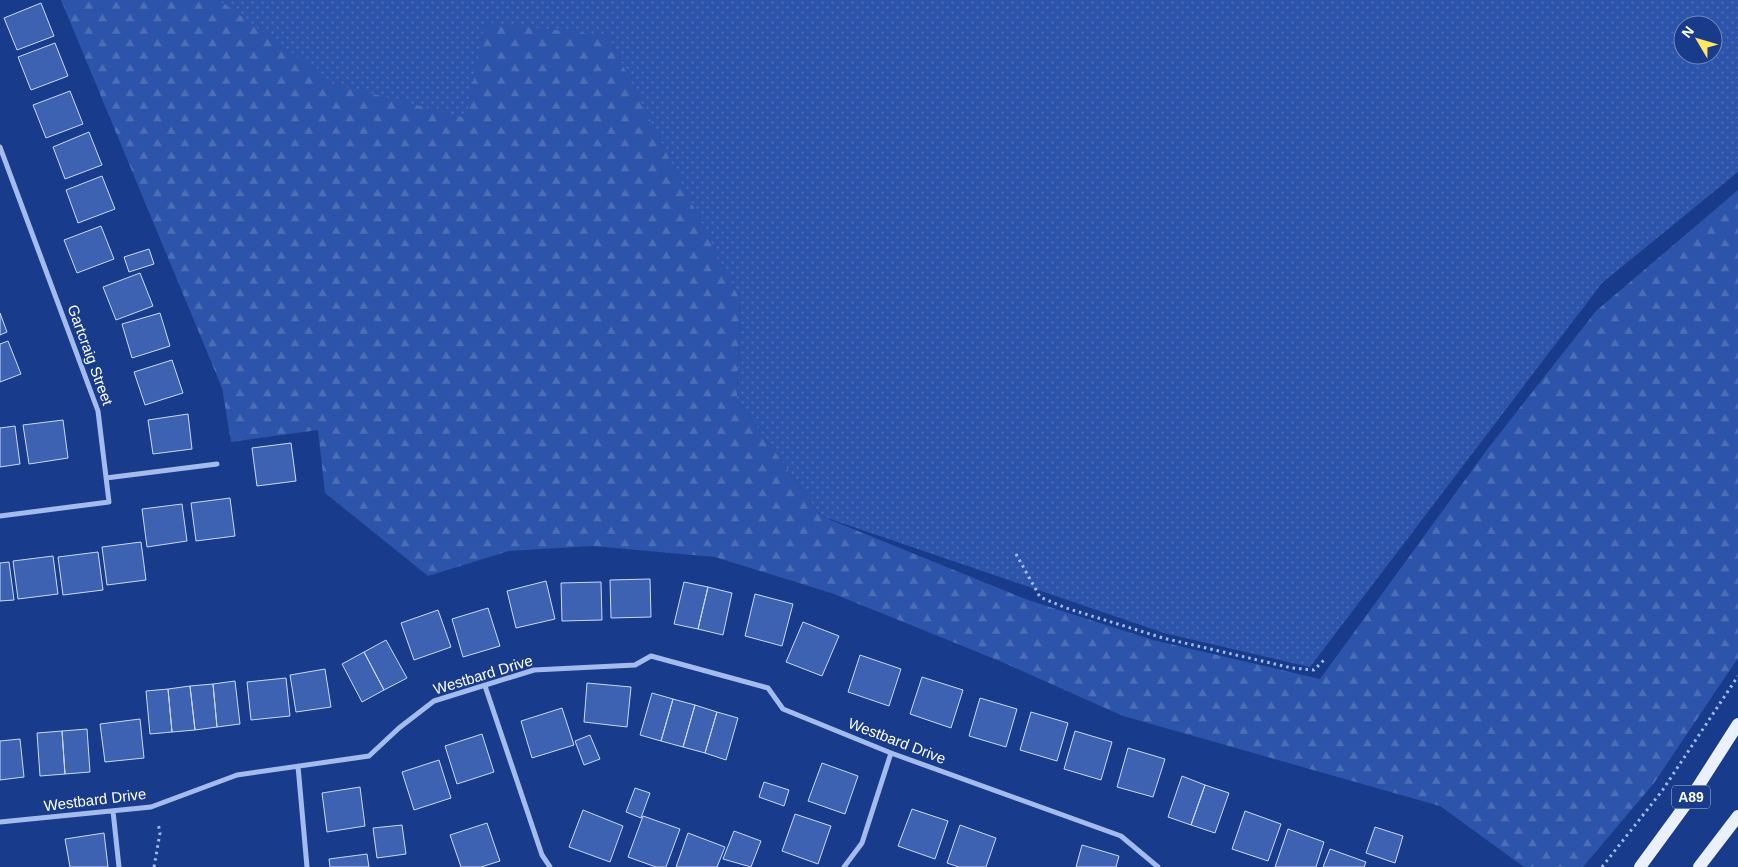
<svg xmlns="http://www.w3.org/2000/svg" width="1738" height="867" font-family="Arial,sans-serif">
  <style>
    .grass { fill: url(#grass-dots); fill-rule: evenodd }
    .forest { fill: url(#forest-firs) }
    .building { fill: #3e62b2; stroke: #cad9fa }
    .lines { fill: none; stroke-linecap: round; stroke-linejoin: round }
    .path { stroke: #a4bbee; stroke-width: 3; stroke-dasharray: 2.5 4; stroke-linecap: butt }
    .minor { stroke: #a4bbee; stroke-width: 5 }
    .primary { stroke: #ebf0ff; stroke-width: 12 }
    .labels { text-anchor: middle; stroke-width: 4; stroke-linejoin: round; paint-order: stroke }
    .shield { fill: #193b8b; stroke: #bac4dc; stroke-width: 1 }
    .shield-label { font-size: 14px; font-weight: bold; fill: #fff }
    .street-label { font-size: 15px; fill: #fff; stroke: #193b8b }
  </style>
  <defs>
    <pattern id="grass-dots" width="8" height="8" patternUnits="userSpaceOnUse" patternTransform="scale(1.25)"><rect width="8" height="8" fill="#2c54aa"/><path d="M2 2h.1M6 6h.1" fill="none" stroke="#4c6eb7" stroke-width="1.8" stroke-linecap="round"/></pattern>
    <pattern id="forest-firs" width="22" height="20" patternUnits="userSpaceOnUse" patternTransform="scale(1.25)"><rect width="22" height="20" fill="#2c54aa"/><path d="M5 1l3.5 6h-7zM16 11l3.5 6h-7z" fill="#4c6eb7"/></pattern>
  </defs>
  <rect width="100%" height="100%" fill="#193b8b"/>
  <path class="grass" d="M169 0H1738V172L1602 283 1310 667 1164 633 821 516 737 399 740 300 392 164ZM1683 25H1713V55H1683Z"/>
  <path class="forest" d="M61 0H219L335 84 466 118 485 22 608 36 740 300 737 399 821 516 1028 600 1153 640 1320 679 1489 447 1596 311 1738 190V658L1654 783 1583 867H1524L1440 806 1123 716 1002 662 834 594 715 557 593 546 509 551 428 576 325 493 318 430 231 442 222 388Z"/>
  <path class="building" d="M41 3 54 36 17 50 4 18Z
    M55 43 68 76 31 90 18 57Z
    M70 91 83 124 46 138 33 105Z
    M89 132 102 165 65 179 53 147Z
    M102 176 115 209 78 223 66 190Z
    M101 226 114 259 77 273 64 240Z
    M149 249 154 264 129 272 124 257Z
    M140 273 153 306 116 320 103 287Z
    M0 313 7 332 0 335Z
    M160 313 170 346 132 358 122 324Z
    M8 341 21 374 0 382V344Z
    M172 360 183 393 145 405 134 372Z
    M188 414 192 449 153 454 148 420Z
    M63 420 68 458 29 464 23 425Z
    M15 426 20 464 0 467V428Z
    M291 443 296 481 257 486 252 448Z
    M230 498 235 536 196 541 191 503Z
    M182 504 187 541 147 547 142 509Z
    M141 542 146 580 107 585 102 547Z
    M98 552 103 590 63 595 58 557Z
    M53 556 58 594 18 599 13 561Z
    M9 562 14 600 0 601V563Z
    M650 579 651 617 611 618 610 580Z
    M546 581 555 619 516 628 507 591Z
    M601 582 602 620 562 621 561 583Z
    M684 582 708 587 698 629 674 624Z
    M708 587 732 593 723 635 698 629Z
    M755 594 793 604 782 646 745 636Z
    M488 608 500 646 463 657 452 619Z
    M438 610 451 647 414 660 401 623Z
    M803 622 839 636 822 676 786 662Z
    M386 640 407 678 384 690 364 652Z
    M364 652 384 690 362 702 342 664Z
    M860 655 901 669 889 706 848 692Z
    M325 669 331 707 296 712 290 675Z
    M922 677 963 690 951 728 910 714Z
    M286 678 290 716 251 720 247 682Z
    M235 681 240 724 217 727 213 684Z
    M587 683 631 687 627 727 584 722Z
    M213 684 217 727 195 730 190 686Z
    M190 686 195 730 172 732 168 689Z
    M168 689 172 732 150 734 146 691Z
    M652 693 673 699 661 741 640 735Z
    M980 698 1017 709 1006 747 969 736Z
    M673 699 695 705 683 747 661 741Z
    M695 705 717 712 705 753 683 747Z
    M562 708 574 745 532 758 521 721Z
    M717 712 738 718 726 760 705 753Z
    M1031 712 1068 723 1057 761 1020 750Z
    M140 719 144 758 105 762 100 724Z
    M87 729 90 772 65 774 62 731Z
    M62 731 65 774 40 776 37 733Z
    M1075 731 1112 742 1101 780 1064 769Z
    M482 734 494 772 457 784 445 746Z
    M590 735 600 759 584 765 575 741Z
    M20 739 24 777 0 780V741Z
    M1128 748 1165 759 1153 797 1117 787Z
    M439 760 451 798 414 810 402 772Z
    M822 763 858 776 845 814 808 801Z
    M1182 776 1205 785 1191 825 1168 817Z
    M764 782 789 790 784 806 759 797Z
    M1205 785 1229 793 1215 833 1191 825Z
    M360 787 365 826 327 832 322 793Z
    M635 788 650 793 641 818 626 812Z
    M912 809 948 821 935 859 898 846Z
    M583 810 623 826 610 862 569 847Z
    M1245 811 1281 824 1268 861 1232 849Z
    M795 814 831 826 818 864 782 851Z
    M643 816 680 829 666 867H656L628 857Z
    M487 823 500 861 481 867H461L450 835Z
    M402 825 406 854 377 858 373 828Z
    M960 825 996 838 986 867H959L947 863Z
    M1375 827 1403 836 1395 863 1366 853Z
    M1288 829 1324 842 1316 867H1275Z
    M734 831 761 841 751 867 723 859Z
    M104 833 108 867H70L65 839Z
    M688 833 725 847 717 867H676Z
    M1082 845 1119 856 1116 867H1076Z
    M1330 849 1366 862 1364 867H1323Z
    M367 854 369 867H330L329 859Z"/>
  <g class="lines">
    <path class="path" d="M1016 554 1040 597 1066 608 1163 638 1292 668 1314 670 1326 658
      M154 867 160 833 158 823
      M1602 867 1662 791 1738 676"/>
    <path class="minor" d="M0 147 98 411 109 502 0 516
      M106 478 217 464
      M485 686 542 855 550 867
      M298 766 307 867
      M113 811 119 867
      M0 822 151 807 237 775 369 756 399 728 434 701 534 670 635 665 651 656 768 688 783 709 891 753 1121 836 1158 867
      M844 867 862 843 891 753"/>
    <path class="primary" d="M1640 867 1692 796 1738 724
      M1699 867 1738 816"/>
  </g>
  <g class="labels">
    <rect class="shield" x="1672" y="785.5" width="38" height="23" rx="4"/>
    <g class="shield-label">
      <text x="1691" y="802">A89</text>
    </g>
    <g class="street-label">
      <text transform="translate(90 355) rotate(70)" y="5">Gartcraig Street</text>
      <text transform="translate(483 675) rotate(-17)" y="5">Westbard Drive</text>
      <text transform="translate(897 741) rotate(21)" y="5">Westbard Drive</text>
      <text transform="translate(95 800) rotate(-7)" y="5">Westbard Drive</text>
    </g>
  </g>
  <g transform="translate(1698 40) rotate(308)"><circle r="24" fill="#193b8b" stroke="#7589b9"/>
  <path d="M0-4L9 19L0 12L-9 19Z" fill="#ffe761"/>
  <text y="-8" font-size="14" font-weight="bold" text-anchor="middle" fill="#ffffff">N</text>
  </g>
</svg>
